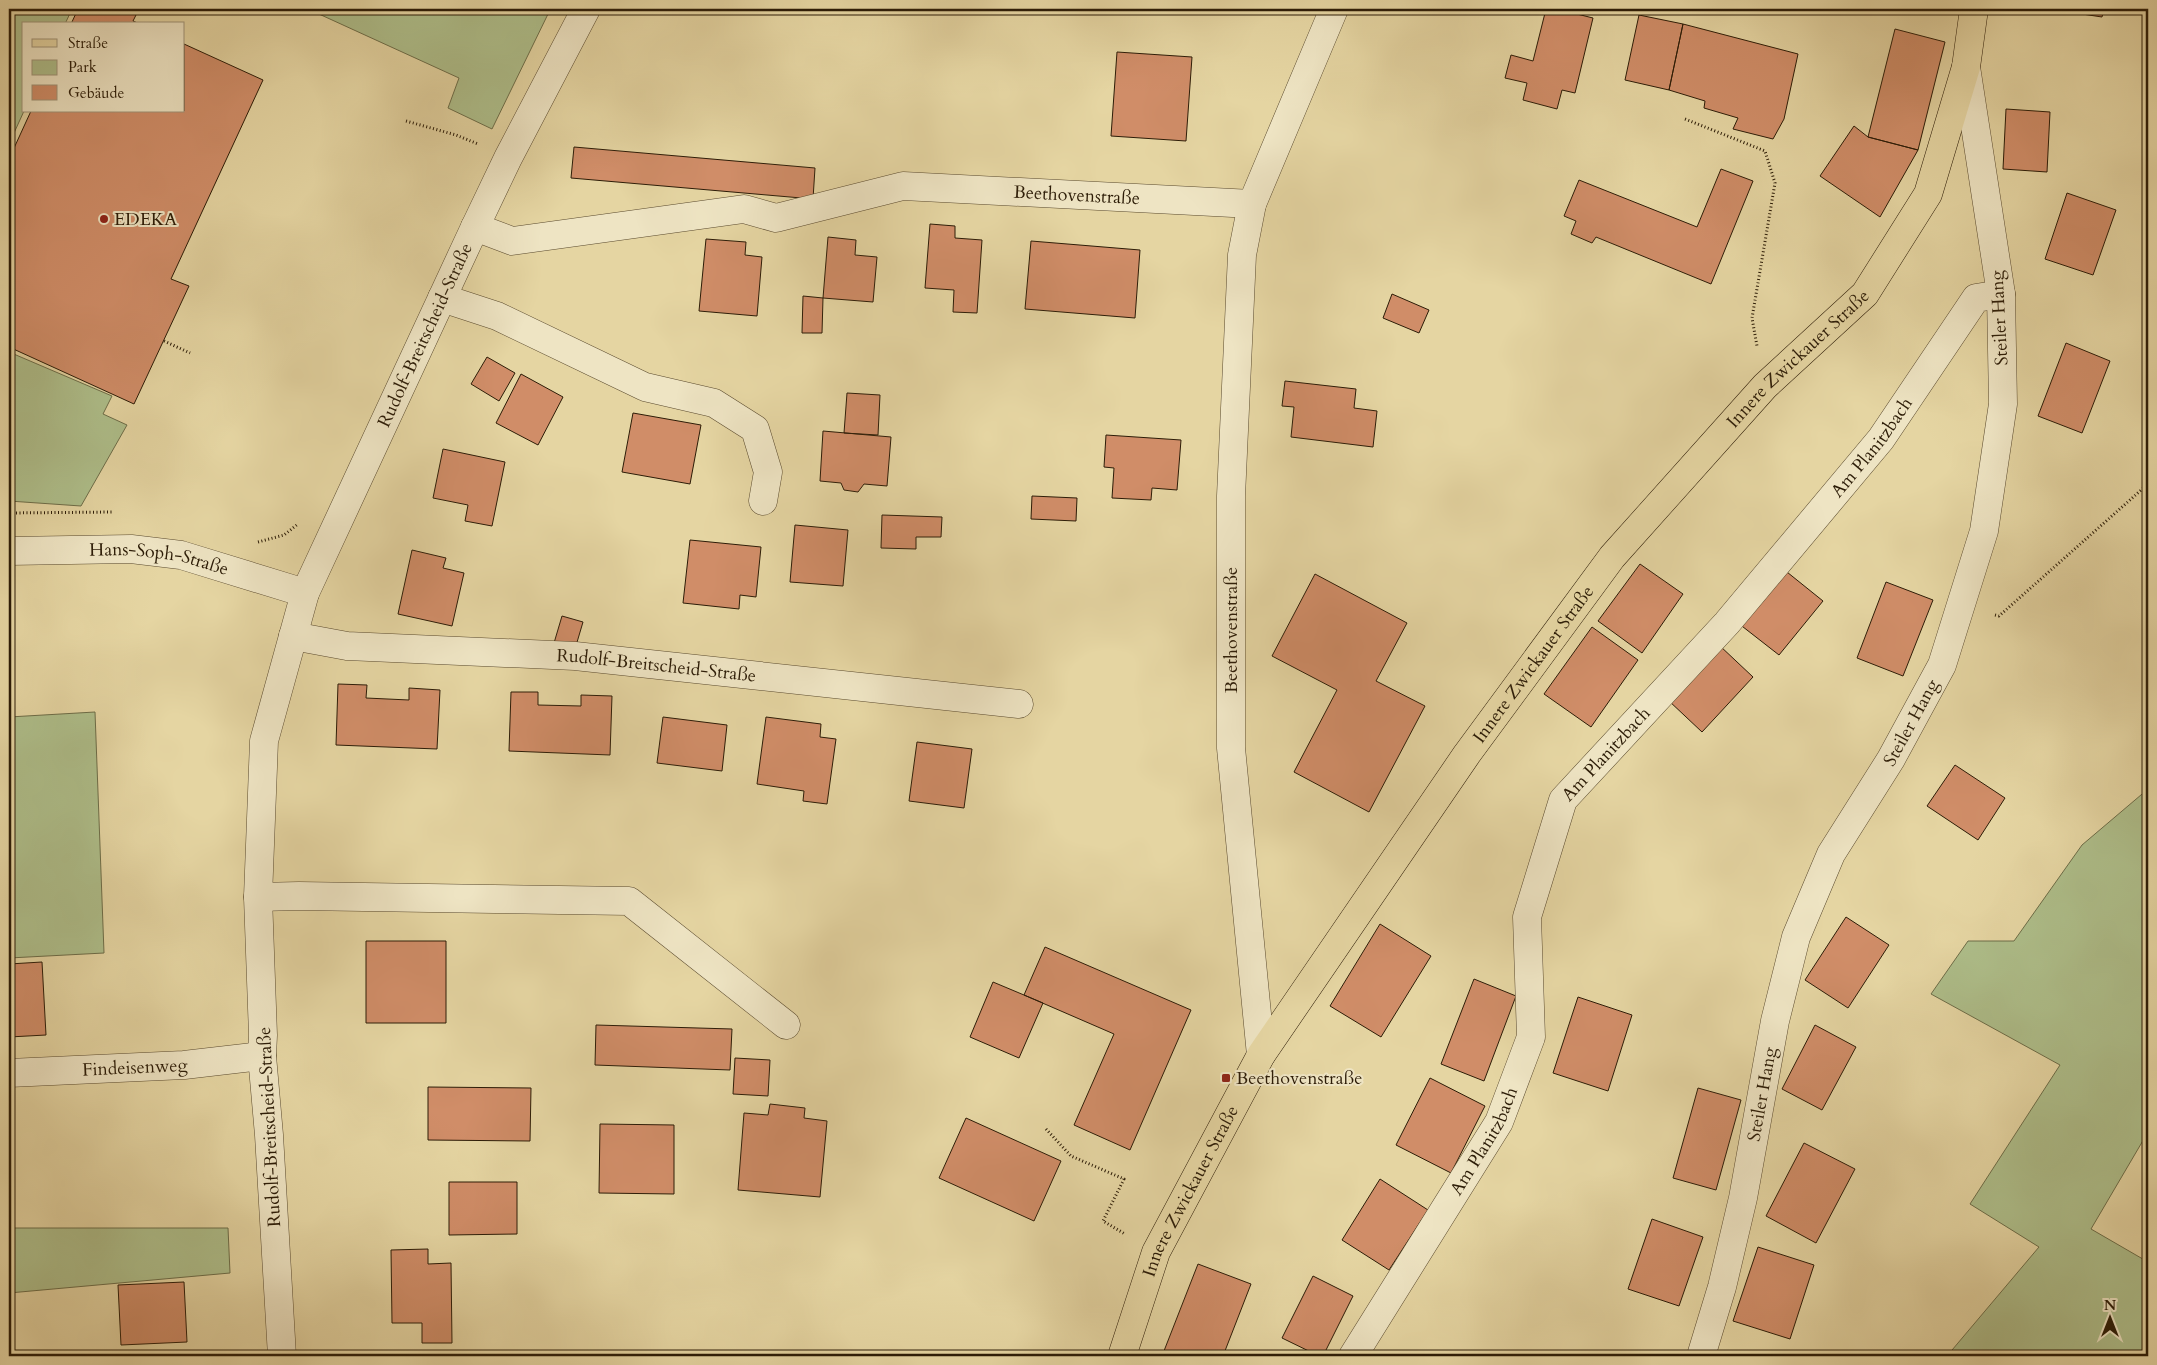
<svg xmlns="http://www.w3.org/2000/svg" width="2157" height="1365" font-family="Cardo,serif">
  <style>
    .green { fill: #aebe8a; stroke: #6d6d48 }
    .building { fill: #d08d68; stroke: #2c1c07 }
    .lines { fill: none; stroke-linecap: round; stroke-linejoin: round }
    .minor-casing { stroke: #5a4a2e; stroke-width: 29 }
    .major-casing { stroke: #2c1c07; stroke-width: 29 }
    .path { stroke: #2c1c07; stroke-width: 3; stroke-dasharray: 1 2.5; stroke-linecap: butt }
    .minor { stroke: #eee4c3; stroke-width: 28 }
    .major { stroke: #e5d5a2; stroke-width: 28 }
    .poi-dot { fill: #8f2418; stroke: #eee4c3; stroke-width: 2 }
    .labels { text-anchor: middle; stroke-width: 4; stroke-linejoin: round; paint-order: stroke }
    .street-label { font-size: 18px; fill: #2c1c07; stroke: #eee4c3 }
    .poi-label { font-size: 18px; fill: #2c1c07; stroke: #eee4c3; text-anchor: start }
  </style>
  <rect width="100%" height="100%" fill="#e5d5a2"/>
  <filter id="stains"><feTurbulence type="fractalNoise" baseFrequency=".004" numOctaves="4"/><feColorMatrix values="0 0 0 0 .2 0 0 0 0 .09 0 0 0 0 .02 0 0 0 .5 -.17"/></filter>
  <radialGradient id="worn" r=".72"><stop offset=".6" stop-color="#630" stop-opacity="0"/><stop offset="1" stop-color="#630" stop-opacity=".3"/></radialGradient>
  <path class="green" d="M9 9H72L65 24H24V111L9 144Z
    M308 9H543L549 12 492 129 448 108 459 78Z
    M9 352 112 396 103 414 127 425 81 506 9 501Z
    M95 712 104 953 9 958V717Z
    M2148 789V1132L2091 1229 2148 1262V1356H1947L2039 1247 1970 1204 2060 1065 1931 994 1968 941H2014L2082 845Z
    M9 1228H228L230 1273 9 1293Z"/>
  <path class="building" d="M78 9H139L133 21 140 24H71Z
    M1546 9H1557L1593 18 1575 93 1562 90 1557 109 1523 100 1527 83 1505 78 1511 55 1533 61Z
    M2049 9H2104L2102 17Z
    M1639 15 1683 24 1669 90 1625 80Z
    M1683 24 1798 54 1784 119 1773 139 1733 129 1738 118 1704 108 1705 101 1669 90Z
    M1895 29 1945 42 1918 150 1868 137Z
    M184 44 263 80 171 279 189 286 134 404 9 347V159L31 111H184Z
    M1117 52 1192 57 1186 141 1111 136Z
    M2006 109 2050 112 2047 172 2003 169Z
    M1854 126 1868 137 1918 150 1880 217 1820 176Z
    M574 147 815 168 813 199 571 178Z
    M1721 169 1753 181 1711 284 1596 237 1592 243 1571 234 1576 221 1564 216 1579 180 1697 227Z
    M2067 193 2116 210 2093 275 2045 259Z
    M930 224 955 226V238L982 240 977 313 953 312 954 290 925 288Z
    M828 237 856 240 855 255 877 257 873 302 823 298Z
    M706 239 746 242 745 255 762 257 757 316 699 311Z
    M1031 241 1140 250 1135 318 1025 309Z
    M1392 294 1429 310 1419 333 1383 318Z
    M803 296 823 298 822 333H802Z
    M2066 343 2110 361 2082 433 2038 416Z
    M487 357 515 373 499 401 471 384Z
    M521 374 563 397 538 445 496 423Z
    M1285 381 1356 389 1354 408 1377 411 1373 447 1291 437 1294 407 1282 406Z
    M847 393 880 395 878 435 844 433Z
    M633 413 701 425 690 484 622 472Z
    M823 431 891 437 887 486 864 484 858 492 844 490 841 483 820 481Z
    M1106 435 1181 440 1177 490 1152 488 1151 500 1112 498 1114 468 1104 467Z
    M443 449 505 462 492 526 465 521 468 505 433 498Z
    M1032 496 1077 498 1076 521 1031 519Z
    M882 515 942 517 941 537H916V549L881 548Z
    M795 525 848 530 843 586 790 582Z
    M690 540 761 547 756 597 740 595 739 609 683 603Z
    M412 550 446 558 443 568 464 573 452 626 398 614Z
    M1640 564 1683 594 1642 653 1598 621Z
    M1782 568 1823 601 1779 655 1738 623Z
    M1315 574 1407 623 1376 681 1425 706 1369 812 1294 772 1337 690 1272 656Z
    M1886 582 1933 600 1903 676 1857 658Z
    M562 616 583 622 575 649 554 643Z
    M1592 627 1638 660 1591 727 1544 694Z
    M1719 645 1753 677 1702 732 1668 700Z
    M338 684 367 685 366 698 409 700V688L440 690 437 749 336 745Z
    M511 692H538V705L581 706V695L612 696 610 755 509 751Z
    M663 717 727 725 722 771 657 763Z
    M766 717 821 724 820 737 836 739 827 804 803 801 804 791 757 784Z
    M917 742 972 749 964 808 909 801Z
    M1955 765 2005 798 1978 840 1927 806Z
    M1846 917 1889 945 1848 1008 1805 980Z
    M1380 924 1431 956 1381 1037 1330 1006Z
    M366 941H446V1023H366Z
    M1045 947 1191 1010 1130 1150 1074 1125 1114 1034 1024 995Z
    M42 962 46 1035 9 1037V964Z
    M1474 979 1516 996 1484 1081 1441 1064Z
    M993 982 1043 1003 1019 1058 970 1037Z
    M1578 997 1632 1015 1608 1091 1553 1073Z
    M596 1025 732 1029 730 1070 595 1065Z
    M1815 1025 1856 1047 1822 1110 1782 1089Z
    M735 1058 770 1060 768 1096 733 1094Z
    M1430 1078 1485 1106 1451 1173 1396 1145Z
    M428 1087 531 1088 530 1141 428 1140Z
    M1698 1088 1741 1100 1716 1190 1673 1178Z
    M770 1104 805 1108 804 1118 827 1121 820 1197 738 1190 744 1113 768 1115Z
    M966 1118 1061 1161 1034 1221 939 1178Z
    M600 1124 674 1125V1194L599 1193Z
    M1804 1143 1855 1169 1816 1243 1766 1216Z
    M1380 1179 1428 1210 1389 1270 1342 1240Z
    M449 1182H517V1234L449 1235Z
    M1652 1219 1703 1237 1679 1306 1628 1289Z
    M1758 1247 1814 1265 1790 1339 1733 1321Z
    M428 1249V1264L451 1263 452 1343H422V1323H392L391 1250Z
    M1198 1264 1251 1284 1223 1356H1162Z
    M1313 1276 1353 1296 1323 1356H1319L1282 1338Z
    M184 1282 187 1342 121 1345 118 1285Z"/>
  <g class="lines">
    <g class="minor-casing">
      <g id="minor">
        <path id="s1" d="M475 227 512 241 744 209 776 218 903 186 1252 204"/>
        <path d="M442 298 497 316 645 387 714 403 755 429 768 472 763 501"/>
        <path id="s2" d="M9 551 131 549 181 555 305 593"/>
        <path id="s3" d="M293 636 347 646 575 656 1019 704"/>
        <path d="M258 897 299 896 629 901 786 1025"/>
        <path d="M1261 1055 1231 748V496L1242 255 1252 204 1334 9"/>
        <path id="s4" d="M9 1073 184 1065 262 1056"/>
        <path id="s5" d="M282 1356 269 1135 262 1056 263 1035 258 897 264 741 305 593 475 227 508 158 586 9"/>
        <path id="s6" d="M1353 1356 1499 1122 1531 1037 1527 917 1563 800 1727 623 1881 439 1976 298 2001 294"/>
        <path id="s7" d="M1701 1356 1722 1287 1743 1198 1775 1021 1796 937 1831 854 1891 759 1942 665 1984 531 2003 404 2001 294 1966 67"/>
      </g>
    </g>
    <g class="major-casing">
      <g id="major">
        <path id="s8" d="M1122 1356 1156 1252 1261 1055 1467 754 1612 557 1765 386 1865 294 1928 194 1966 67 1974 9"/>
      </g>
    </g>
    <path class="path" d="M1685 119 1765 151 1775 183 1752 318 1757 346
      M406 121 456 135 478 144
      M164 341 190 353
      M9 513 113 512
      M258 542 284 535 298 524
      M1995 615 1999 616 2148 484
      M1046 1129 1071 1156 1124 1179 1103 1221 1125 1234"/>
    <use href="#minor" class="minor"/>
    <use href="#major" class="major"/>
  </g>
  <g class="poi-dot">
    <circle cx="104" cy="219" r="5"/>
    <rect x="1221" y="1073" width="10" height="10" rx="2.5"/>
  </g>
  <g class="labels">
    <g class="street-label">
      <text dy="6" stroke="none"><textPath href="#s1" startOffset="612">Beethovenstraße</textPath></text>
      <text transform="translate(1999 318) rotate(-93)" y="6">Steiler Hang</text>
      <text dy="6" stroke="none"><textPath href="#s5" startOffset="1054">Rudolf-Breitscheid-Straße</textPath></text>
      <text dy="6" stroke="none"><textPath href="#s8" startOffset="1214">Innere Zwickauer Straße</textPath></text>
      <text dy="6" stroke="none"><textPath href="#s6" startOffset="1078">Am Planitzbach</textPath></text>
      <text dy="6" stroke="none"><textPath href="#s2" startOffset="151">Hans-Soph-Straße</textPath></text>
      <text transform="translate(1231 630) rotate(-90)" y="6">Beethovenstraße</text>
      <text dy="6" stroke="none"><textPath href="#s8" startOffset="809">Innere Zwickauer Straße</textPath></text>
      <text dy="6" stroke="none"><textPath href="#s3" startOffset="365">Rudolf-Breitscheid-Straße</textPath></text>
      <text dy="6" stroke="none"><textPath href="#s7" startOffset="674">Steiler Hang</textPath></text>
      <text dy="6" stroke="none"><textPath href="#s6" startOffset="672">Am Planitzbach</textPath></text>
      <text dy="6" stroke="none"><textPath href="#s4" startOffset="126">Findeisenweg</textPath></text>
      <text dy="6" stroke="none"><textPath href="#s7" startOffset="269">Steiler Hang</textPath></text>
      <text transform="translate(269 1127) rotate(-93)" y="6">Rudolf-Breitscheid-Straße</text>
      <text dy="6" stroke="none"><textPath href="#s6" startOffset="252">Am Planitzbach</textPath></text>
      <text dy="6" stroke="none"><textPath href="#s8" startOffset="179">Innere Zwickauer Straße</textPath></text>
    </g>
    <g class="poi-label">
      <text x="114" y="225">EDEKA</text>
      <text x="1236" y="1084">Beethovenstraße</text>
    </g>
  </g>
  <rect width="2157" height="1365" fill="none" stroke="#e5d5a2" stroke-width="30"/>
  <rect x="10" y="10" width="2137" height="1345" fill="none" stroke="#2c1c07" stroke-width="2.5"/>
  <rect x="15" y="15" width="2127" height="1335" fill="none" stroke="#2c1c07"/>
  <rect x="22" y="22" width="162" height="90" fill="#eee4c3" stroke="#a09478"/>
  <rect x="32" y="39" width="25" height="8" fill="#e5d5a2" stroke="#a09478"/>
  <text x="68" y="48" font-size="15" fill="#2c1c07">Straße</text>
  <rect x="32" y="60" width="25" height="15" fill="#aebe8a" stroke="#a09478"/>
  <text x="68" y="72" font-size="15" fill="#2c1c07">Park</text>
  <rect x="32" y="85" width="25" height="15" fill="#d08d68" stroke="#a09478"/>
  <text x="68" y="98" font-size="15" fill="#2c1c07">Gebäude</text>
  <g transform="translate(2110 1318)" stroke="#eee4c3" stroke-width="4" paint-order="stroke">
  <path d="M0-4L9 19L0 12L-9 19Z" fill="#2c1c07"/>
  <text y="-8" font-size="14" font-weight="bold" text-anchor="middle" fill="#2c1c07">N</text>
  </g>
  <rect width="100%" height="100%" filter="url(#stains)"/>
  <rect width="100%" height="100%" fill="url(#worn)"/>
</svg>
